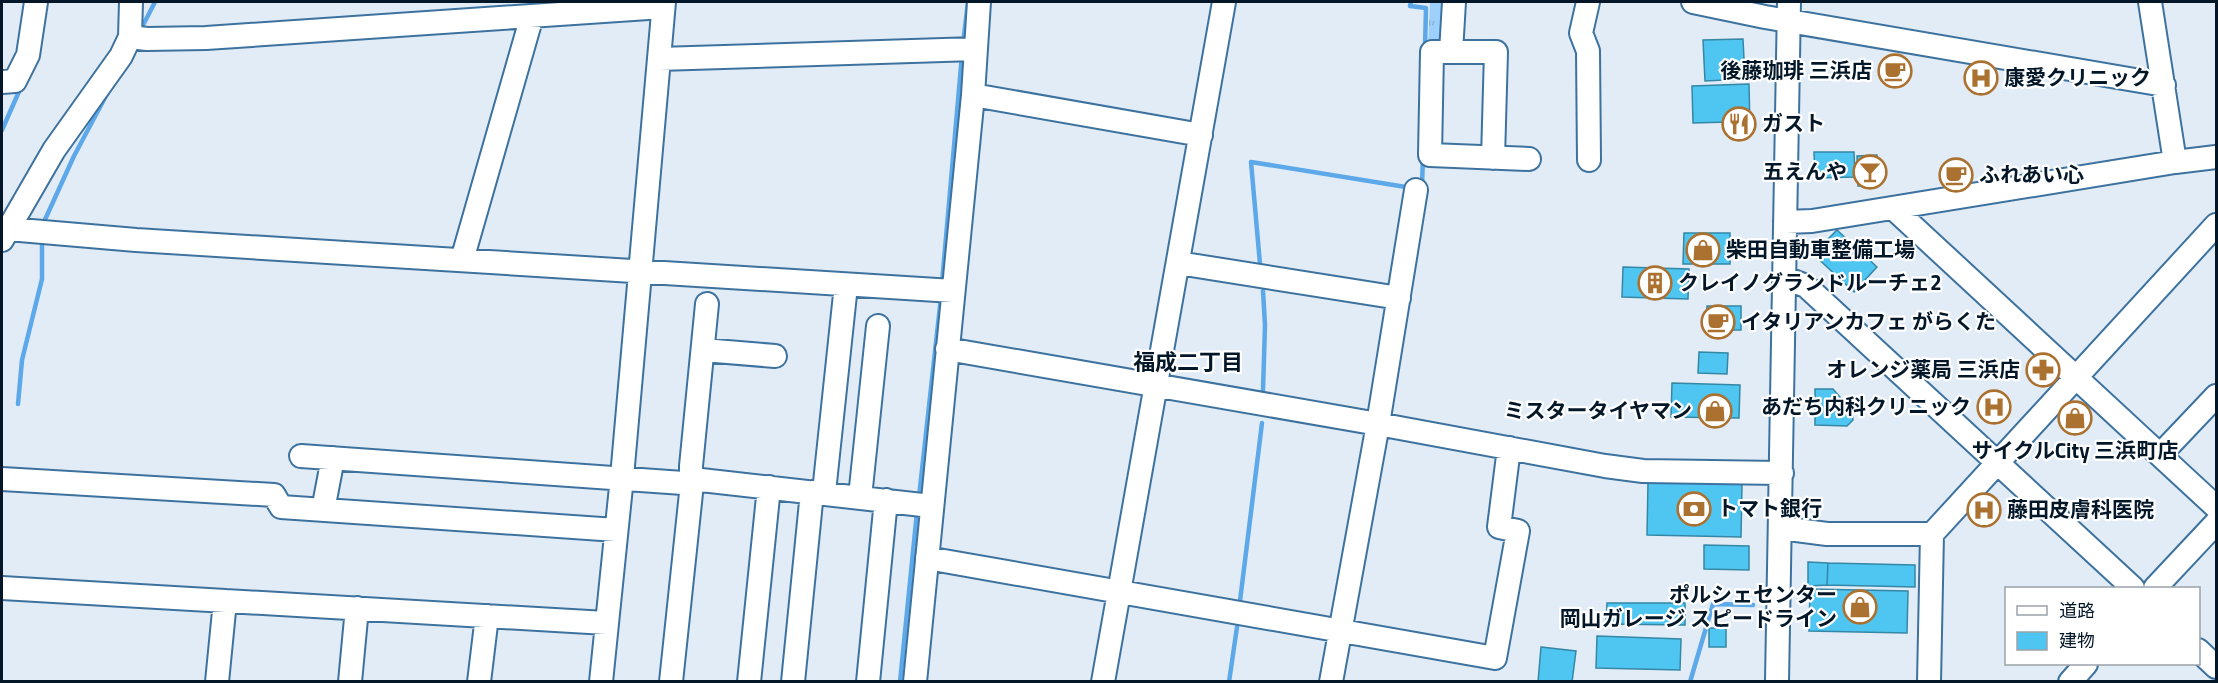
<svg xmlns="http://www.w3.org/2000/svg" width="2218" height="683" font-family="'Titillium Web','Noto Sans JP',sans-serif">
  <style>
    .grass { fill: url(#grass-tufts) }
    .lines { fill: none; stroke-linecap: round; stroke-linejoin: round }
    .stream { stroke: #5ca8e9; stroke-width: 4.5 }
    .building { fill: #4fc6f2; stroke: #3587a5; stroke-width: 1.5 }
    .minor-casing { stroke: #3d729f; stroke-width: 26 }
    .minor { stroke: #fff; stroke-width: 22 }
    .labels { text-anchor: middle; stroke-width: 4.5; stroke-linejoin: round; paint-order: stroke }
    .poi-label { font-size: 21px; font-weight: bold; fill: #031729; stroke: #fff; text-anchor: start }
    .neighbourhood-label { font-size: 22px; font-weight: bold; fill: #031729; stroke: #fff }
  </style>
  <defs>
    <pattern id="grass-tufts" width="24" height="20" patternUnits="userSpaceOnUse" patternTransform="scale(1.5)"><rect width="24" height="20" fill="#9dd0fd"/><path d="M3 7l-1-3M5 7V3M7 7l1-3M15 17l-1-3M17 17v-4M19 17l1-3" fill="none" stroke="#86b2d9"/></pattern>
  </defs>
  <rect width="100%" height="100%" fill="#e1ecf6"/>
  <path class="grass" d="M1430 2H1449L1447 45H1428Z"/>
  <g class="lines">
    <path class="stream" d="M1411 2 1410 6 1426 8 1425 47
      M140 31 155 2
      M963 44 968 2
      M2 130 21 87
      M1422 185 1423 157
      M43 224 74 156 108 92
      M1260 264 1251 162 1412 188
      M942 283 962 55
      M1263 291 1265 325 1263 390
      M18 404 22 360 42 279V238
      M919 497 941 297
      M1240 601 1262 423
      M900 682 917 512
      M1229 682 1237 627
      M1690 682 1713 604 1753 605"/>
  </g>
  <path class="building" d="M1743 39 1745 79 1705 81 1703 40Z
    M1749 84 1750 128H1729V122L1693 123 1692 86Z
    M1814 152H1854L1855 177 1815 178Z
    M1877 155 1878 185 1858 186 1857 156Z
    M1837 230 1877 267 1854 292 1813 254Z
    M1684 233H1730V264H1683Z
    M1623 267 1689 269 1688 299 1622 297Z
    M1707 306H1741V330H1706Z
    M1699 352 1728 353 1727 374 1698 373Z
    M1672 383 1740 385 1739 418 1671 417Z
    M1815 389H1833L1852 411 1853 420 1847 426 1815 425Z
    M1648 482 1742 484 1741 537 1647 535Z
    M1704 545 1749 546V570L1704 569Z
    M1808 562 1828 563 1827 585 1808 586Z
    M1828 563 1915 565V587L1827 585Z
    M1810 589 1908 591 1907 633 1809 631Z
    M1607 603H1685V625L1606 624Z
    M1709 628H1726V647H1709Z
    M1597 636 1681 639 1680 670 1596 668Z
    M1541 647 1576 651 1572 682H1538Z"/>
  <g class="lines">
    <g class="minor-casing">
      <path id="minor" d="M1588 2 1581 33 1588 51 1589 160
        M1693 2 1765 17 2164 85
        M2150 2 2175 162
        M130 37 147 39 206 38 663 7
        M1451 52 1454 2
        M659 59 975 49
        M2 82 15 81 28 55 36 2
        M973 95 1201 135
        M1493 158 1496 52H1432L1430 155 1529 159
        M1893 208 2216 507
        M1785 222 1812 221 2175 162 2216 157
        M8 229 136 240 953 291
        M2 240 54 150 121 56 130 37 131 2
        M462 260 532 16
        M1178 263 1399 298
        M1785 278 1806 286 2133 588
        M947 349 1378 424 1605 466 1643 471 1782 473
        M703 350 775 356
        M2160 455 2216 396
        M301 456 683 483 701 480 931 506
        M2 479 274 495 281 507 616 530
        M824 492 846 285
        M860 497 878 326
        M323 510 333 458
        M1781 528 1827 534H1932
        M927 558 1495 658 1518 531 1499 527 1509 448
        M2 588 606 623
        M2155 588 2216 523
        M2198 650 2216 667
        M217 682 225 601
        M350 682 357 608
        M479 682 487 616
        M601 682 622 477 664 2
        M671 682 691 493V466L707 304
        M749 682 769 487
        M793 682 812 492
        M868 682 886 500
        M915 682 973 95 979 2
        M1103 682 1224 2
        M1331 682 1378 424 1416 190
        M1777 682 1789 2
        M1929 682 1932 534 2216 225
        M2070 682 2086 664"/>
    </g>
    <use href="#minor" class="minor"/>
  </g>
  <defs>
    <g id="cafe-ring" transform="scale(1.725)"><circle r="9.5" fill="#fff" stroke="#ab7130" stroke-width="1.5"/><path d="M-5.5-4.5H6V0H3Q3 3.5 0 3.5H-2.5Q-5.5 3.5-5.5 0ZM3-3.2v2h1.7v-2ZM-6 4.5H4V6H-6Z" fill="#ab7130"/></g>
    <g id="hospital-ring" transform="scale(1.725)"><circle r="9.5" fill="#fff" stroke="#ab7130" stroke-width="1.5"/><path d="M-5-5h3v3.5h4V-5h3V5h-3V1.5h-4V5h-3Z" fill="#ab7130"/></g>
    <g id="restaurant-ring" transform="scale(1.725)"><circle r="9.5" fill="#fff" stroke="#ab7130" stroke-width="1.5"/><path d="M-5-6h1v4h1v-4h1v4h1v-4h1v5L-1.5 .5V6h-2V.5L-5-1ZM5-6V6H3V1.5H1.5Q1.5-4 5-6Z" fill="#ab7130"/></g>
    <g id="bar-ring" transform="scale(1.725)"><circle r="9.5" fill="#fff" stroke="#ab7130" stroke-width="1.5"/><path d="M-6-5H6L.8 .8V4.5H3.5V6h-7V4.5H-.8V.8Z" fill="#ab7130"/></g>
    <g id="shop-ring" transform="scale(1.725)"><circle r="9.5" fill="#fff" stroke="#ab7130" stroke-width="1.5"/><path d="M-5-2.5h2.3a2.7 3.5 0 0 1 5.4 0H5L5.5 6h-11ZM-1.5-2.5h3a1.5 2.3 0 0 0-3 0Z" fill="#ab7130"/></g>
    <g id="building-ring" transform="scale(1.725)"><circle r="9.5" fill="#fff" stroke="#ab7130" stroke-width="1.5"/><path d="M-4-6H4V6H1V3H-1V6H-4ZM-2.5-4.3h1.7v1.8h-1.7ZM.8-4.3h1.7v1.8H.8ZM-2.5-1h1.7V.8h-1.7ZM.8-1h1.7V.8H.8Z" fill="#ab7130"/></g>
    <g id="pharmacy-ring" transform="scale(1.725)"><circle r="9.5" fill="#fff" stroke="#ab7130" stroke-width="1.5"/><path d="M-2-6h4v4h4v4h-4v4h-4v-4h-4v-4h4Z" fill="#ab7130"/></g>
    <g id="bank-ring" transform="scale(1.725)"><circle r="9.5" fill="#fff" stroke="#ab7130" stroke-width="1.5"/><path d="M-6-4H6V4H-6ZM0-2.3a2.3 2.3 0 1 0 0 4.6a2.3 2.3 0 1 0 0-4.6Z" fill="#ab7130"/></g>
  </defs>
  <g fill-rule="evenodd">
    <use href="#cafe-ring" x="1895" y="71"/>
    <use href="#hospital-ring" x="1981" y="78"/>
    <use href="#restaurant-ring" x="1739" y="124"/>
    <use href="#bar-ring" x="1870" y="172"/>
    <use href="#cafe-ring" x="1956" y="175"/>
    <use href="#shop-ring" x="1703" y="250"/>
    <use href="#building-ring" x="1655" y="283"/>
    <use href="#cafe-ring" x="1718" y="322"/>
    <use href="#pharmacy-ring" x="2043" y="370"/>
    <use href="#hospital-ring" x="1994" y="407"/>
    <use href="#shop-ring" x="1715" y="411"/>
    <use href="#shop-ring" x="2075" y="418"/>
    <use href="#bank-ring" x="1694" y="509"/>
    <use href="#hospital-ring" x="1984" y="510"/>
    <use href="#shop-ring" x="1860" y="607"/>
  </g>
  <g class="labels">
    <g class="poi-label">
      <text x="1872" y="78" text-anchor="end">後藤珈琲 三浜店</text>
      <text x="2004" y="85">康愛クリニック</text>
      <text x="1762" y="131">ガスト</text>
      <text x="1847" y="179" text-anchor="end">五えんや</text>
      <text x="1979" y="182">ふれあい心</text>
      <text x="1726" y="257">柴田自動車整備工場</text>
      <text x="1678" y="290">クレイノグランドルーチェ2</text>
      <text x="1741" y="329">イタリアンカフェ がらくた</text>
      <text x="2020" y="377" text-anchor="end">オレンジ薬局 三浜店</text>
      <text x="1971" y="414" text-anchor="end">あだち内科クリニック</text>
      <text x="1692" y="418" text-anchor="end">ミスタータイヤマン</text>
      <text x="2075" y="458" text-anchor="middle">サイクルCity 三浜町店</text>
      <text x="1717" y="516">トマト銀行</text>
      <text x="2007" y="517">藤田皮膚科医院</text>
      <text x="1837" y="602" text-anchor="end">ポルシェセンター<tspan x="1837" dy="24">岡山ガレージ スピードライン</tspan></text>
    </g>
    <g class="neighbourhood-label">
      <text x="1188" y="370">福成二丁目</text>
    </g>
  </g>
  <rect width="2218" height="683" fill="none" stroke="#031729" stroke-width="6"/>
  <rect x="2005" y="587" width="195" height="78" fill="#ffffff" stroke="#9aa2a9" stroke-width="1.5"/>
  <rect x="2017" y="606" width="30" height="9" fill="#ffffff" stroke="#9aa2a9" stroke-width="1.5"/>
  <text x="2059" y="617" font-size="18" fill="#031729">道路</text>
  <rect x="2017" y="632" width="30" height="18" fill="#4fc6f2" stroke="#9aa2a9" stroke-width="1.5"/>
  <text x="2059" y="647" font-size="18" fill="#031729">建物</text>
</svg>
